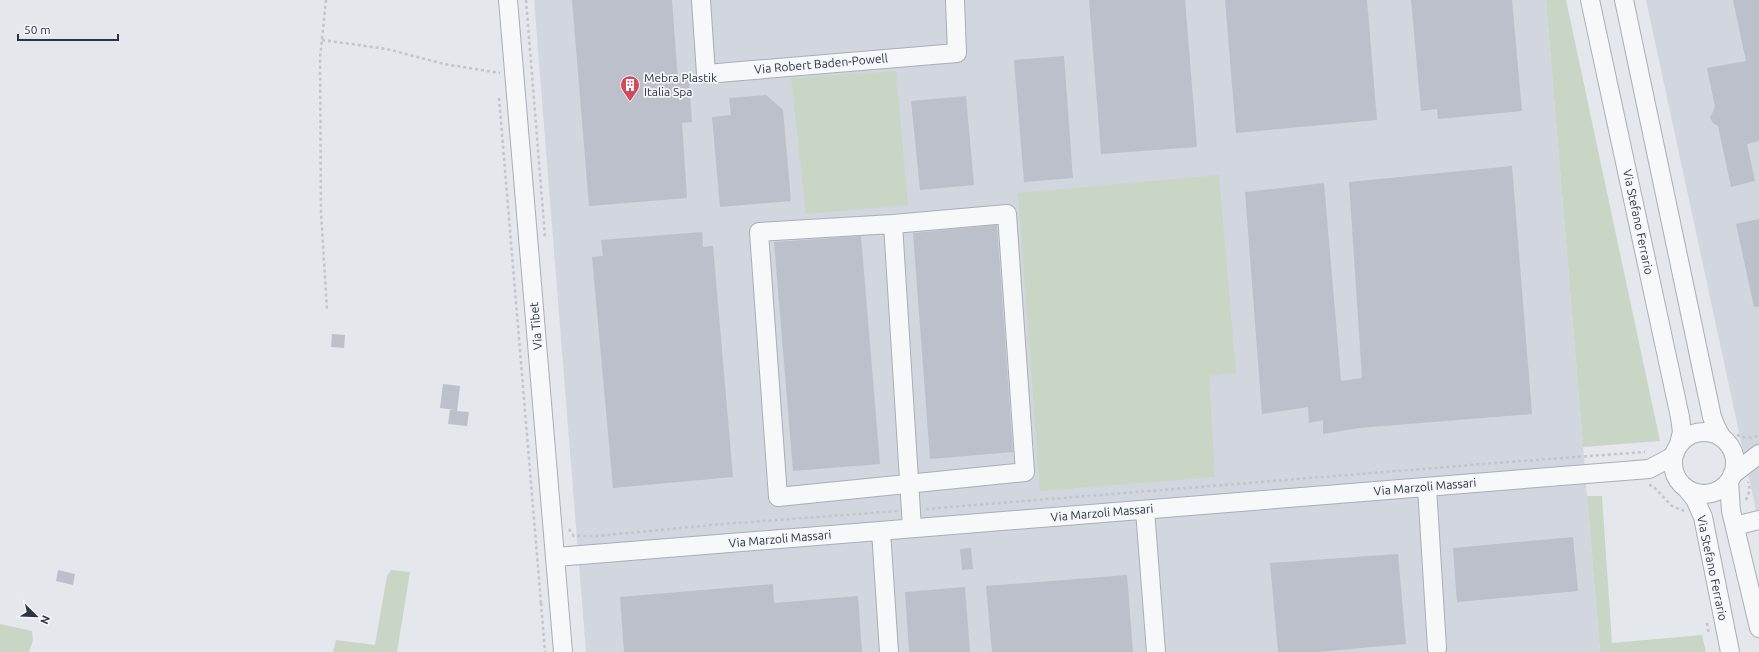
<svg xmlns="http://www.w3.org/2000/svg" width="1759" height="652" font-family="Ubuntu,sans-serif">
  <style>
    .built { fill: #d2d6de }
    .green { fill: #c9d6c5 }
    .building { fill: #bbc0ca }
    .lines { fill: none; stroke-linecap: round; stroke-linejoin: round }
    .minor-casing { stroke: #a9aeb7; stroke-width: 20 }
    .path { stroke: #c2c5cb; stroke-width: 2.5; stroke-dasharray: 3 3; stroke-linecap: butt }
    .minor { stroke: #f7f8fa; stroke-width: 18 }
    .labels { text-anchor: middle; stroke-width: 3.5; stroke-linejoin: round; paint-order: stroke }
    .street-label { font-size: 12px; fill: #2b3445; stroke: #f4f6f9 }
    .poi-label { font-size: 12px; fill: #2b3445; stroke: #f4f6f9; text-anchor: start }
  </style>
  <rect width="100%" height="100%" fill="#e4e7ec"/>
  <path class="built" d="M534 0H1546L1600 652H586Z
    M1646 0H1759V524L1739 432Z"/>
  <path class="green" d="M1546 0H1566L1660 441 1583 447Z
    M896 71 908 205 806 214 791 78Z
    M1219 175 1236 373 1209 376 1215 477 1040 491 1018 193Z
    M1587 496H1602L1612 643 1702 635 1706 652H1600Z
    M391 570 410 572 397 652H333L336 640 375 645 387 576Z
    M0 624 32 631 33 640 29 652H0Z"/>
  <path class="building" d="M572 0H672L678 81 689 80 692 122 682 123 687 198 589 206Z
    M1089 0H1185L1197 147 1101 154Z
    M1225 0H1367L1377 120 1236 133Z
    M1411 0H1512L1522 111 1438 119 1437 109 1421 111Z
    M1733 0H1759V141L1747 144 1755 181 1731 187 1718 126 1713 123 1710 118 1715 107 1707 68 1746 61Z
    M1064 56 1073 178 1024 182 1014 60Z
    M766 95 783 110 791 201 720 207 712 117 731 115 729 98Z
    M966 96 974 185 920 190 911 101Z
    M1512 166 1532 414 1359 428 1323 434V420L1309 423 1308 407 1262 414 1245 192 1324 183 1341 381 1362 378 1349 182Z
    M1759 219V307H1754L1736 224Z
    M997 225 1013 452 930 459 913 233Z
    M702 232 703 247 713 246 733 477 613 488 592 257 603 256 601 240Z
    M861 236 880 464 793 471 774 242Z
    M332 334 345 335 344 348 331 347Z
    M443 384 460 386 457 411 469 412 467 426 448 424 450 410H456L440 408Z
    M1573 537 1578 591 1457 602 1453 548Z
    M971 548 973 569 962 570 960 549Z
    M1398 554 1406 644 1316 652H1278L1270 563Z
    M58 570 75 574 73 585 56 581Z
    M1127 575 1133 652H992L986 586Z
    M773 584 774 603 858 596 862 652H624L620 597Z
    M965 587 970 652H909L905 592Z"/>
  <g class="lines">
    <g class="minor-casing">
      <path id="minor" d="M508 0 563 652
        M701 0 706 74 957 53 955 0
        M1590 0 1680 417 1682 432 1679 444
        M1624 0 1712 417 1716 427 1722 438
        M893 224 1007 214 1025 472 778 497 759 232 893 224 912 528
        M1673 463a31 31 0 1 1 62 0a31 31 0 1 1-62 0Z
        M1732 475 1759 454
        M1729 481 1731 511 1759 628
        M1427 487 1437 648
        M1686 488 1695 499 1703 517 1730 652
        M1145 510 1156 652
        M1735 526 1759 520
        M881 531 889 652
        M556 557 1649 469 1670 458 1675 453"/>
    </g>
    <path class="path" d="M326 0 320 58 321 212 327 310
      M526 0 545 237
      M322 40 387 49 444 64 500 73
      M499 98 541 603H544
      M1737 435 1746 438 1759 436
      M1649 485 1653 486 1672 506 1684 511
      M1746 500 1750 490 1748 482
      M926 509 1508 462 1645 452
      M569 529 572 534 574 536H596L723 524 897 511
      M541 603 545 652
      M1707 623 1709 634"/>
    <use href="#minor" class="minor"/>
  </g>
  <defs>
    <g id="building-pin" transform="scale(1)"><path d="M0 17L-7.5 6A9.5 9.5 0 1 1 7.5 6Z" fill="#d1495b" stroke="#f4f6f9"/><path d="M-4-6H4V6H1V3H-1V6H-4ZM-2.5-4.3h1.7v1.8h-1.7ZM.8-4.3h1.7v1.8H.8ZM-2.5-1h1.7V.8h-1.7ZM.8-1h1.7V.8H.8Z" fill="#fff"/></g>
  </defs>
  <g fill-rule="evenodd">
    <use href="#building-pin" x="630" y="85"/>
  </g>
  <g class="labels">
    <g class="street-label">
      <text transform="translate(821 64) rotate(-5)" y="4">Via Robert Baden-Powell</text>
      <text transform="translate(1638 222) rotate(78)" y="4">Via Stefano Ferrario</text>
      <text transform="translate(536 326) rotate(-95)" y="4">Via Tibet</text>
      <text transform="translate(1425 487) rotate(-5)" y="4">Via Marzoli Massari</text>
      <text transform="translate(1102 513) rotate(-5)" y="4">Via Marzoli Massari</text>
      <text transform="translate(780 539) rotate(-5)" y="4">Via Marzoli Massari</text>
      <text transform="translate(1712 568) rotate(78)" y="4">Via Stefano Ferrario</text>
    </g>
    <g class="poi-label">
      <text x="644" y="82">Mebra Plastik<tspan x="644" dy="14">Italia Spa</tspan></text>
    </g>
  </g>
  <g transform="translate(36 616) rotate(113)" stroke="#f4f6f9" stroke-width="3" paint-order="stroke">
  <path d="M0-3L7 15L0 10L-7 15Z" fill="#2b3445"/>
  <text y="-6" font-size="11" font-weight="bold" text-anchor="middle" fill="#2b3445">N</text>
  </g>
  <path d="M18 34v6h100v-6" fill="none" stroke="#2b3445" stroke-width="2"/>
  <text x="24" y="34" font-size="12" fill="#2b3445" stroke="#f4f6f9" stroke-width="3" paint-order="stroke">50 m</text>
</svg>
